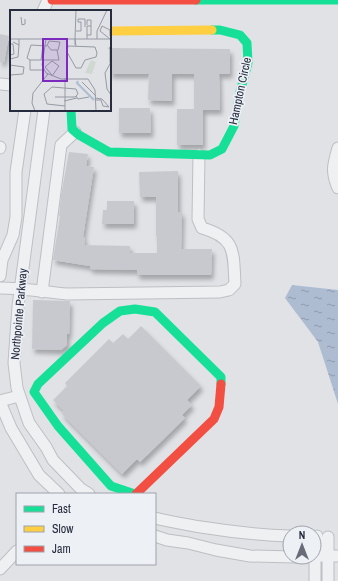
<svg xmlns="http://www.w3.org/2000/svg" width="338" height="581" font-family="'Archivo Narrow',sans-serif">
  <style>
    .water { fill: url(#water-ripples) }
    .building { fill: #c7c9ce; filter: url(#shadow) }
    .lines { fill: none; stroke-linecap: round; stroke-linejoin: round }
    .street-casing { stroke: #bdbfc3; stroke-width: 13 }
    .street { stroke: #eff0f2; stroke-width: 11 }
    .fast { stroke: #16e098; stroke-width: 9 }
    .slow { stroke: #ffcf43; stroke-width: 9 }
    .jam { stroke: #f24e42; stroke-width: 9 }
    .labels { text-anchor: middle; stroke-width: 3.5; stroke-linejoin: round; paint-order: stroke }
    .street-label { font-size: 12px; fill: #272d3f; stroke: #edf0f5 }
    .inset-river { fill: none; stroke: #aebcd2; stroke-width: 2 }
    .inset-road { fill: none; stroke: #969aa3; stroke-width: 1 }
    .view { fill: #7b2cbf; fill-opacity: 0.15; stroke: #7b2cbf; stroke-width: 2 }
    .inset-edge { fill: none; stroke: #272d3f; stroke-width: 2 }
  </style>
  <defs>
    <pattern id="water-ripples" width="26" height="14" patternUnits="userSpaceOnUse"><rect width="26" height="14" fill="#aebcd2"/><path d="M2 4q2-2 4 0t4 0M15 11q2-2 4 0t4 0" fill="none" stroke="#8e99ac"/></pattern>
    <filter id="shadow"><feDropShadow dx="2.5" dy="4.5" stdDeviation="2" flood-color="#0004"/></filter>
  </defs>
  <rect width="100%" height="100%" fill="#e0e2e6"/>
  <path class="water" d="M292 285 338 290V404L318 342 285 298Z"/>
  <path class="building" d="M0 34 9 36 4 62H0Z
    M110 48 230 49V74H219L220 110H203V145H177V109H194V74H172V101L148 100 149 74H110Z
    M119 108H150L151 133H119Z
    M69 152 88 154 86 166 94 167 83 237 85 238 84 245 130 246V253H157V236H156V197H140L139 172 178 171V212H182L181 249H212L211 275H137V270L90 269V266L53 260 60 216H59L61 196Z
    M107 201H134V224H102L103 210H107Z
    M33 300 70 301 69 334H67V345L61 350 32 349Z
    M141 326 201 386 187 400 192 405 182 415 185 418 140 462 137 459 122 474 62 414 64 411 53 400 67 386 65 383 109 339 113 343 123 334 128 339Z"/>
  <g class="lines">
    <g class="street-casing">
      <path id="street" d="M43 11 48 0
        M0 84 11 85
        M44 110 18 306 14 363 17 388 29 423 46 447 53 460 81 489 89 494
        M0 147V148
        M338 148C333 165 331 172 338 188
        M0 276 2 260 13 235 16 217V172L25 110
        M0 288C23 288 45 292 67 294L220 292 229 290 235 284C233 253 237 238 202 228L198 219 199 155
        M42 292 61 145 75 132
        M0 401 19 396
        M0 402 11 428 39 475 59 494
        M155 518C170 522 185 524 201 527 232 532 258 535 290 536
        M155 536 167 540 188 543 216 550 250 556 295 557
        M328 537V581
        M321 556H338
        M0 569 17 551
        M315 581V557L317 552V536"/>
    </g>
    <use href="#street" class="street"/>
    <path class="fast" d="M196 0H338
      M71 110 72 129 79 135 109 152 210 155 222 149 234 126 240 92 248 63 247 43 240 35 220 30H212
      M135 494 111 486 58 426 34 392 38 384 103 323 120 311 135 309 155 312 221 377V384"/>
    <path class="slow" d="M110 31 212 30"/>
    <path class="jam" d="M52 0H196
      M136 494 214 419 219 407 221 384"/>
  </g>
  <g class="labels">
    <g class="street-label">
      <text transform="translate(240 91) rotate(-78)" y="4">Hampton Circle</text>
      <text transform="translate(19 314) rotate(-85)" y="4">Northpointe Parkway</text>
    </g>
  </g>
  <g transform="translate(10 10)">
    <rect width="101" height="101" fill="#e0e2e6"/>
    <path d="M81 50 86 52 82 64 75 63Z" fill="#d0d9d1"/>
    <path class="inset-river" d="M68 71 67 73 84 90"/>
    <path class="inset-road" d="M11 7 12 15 15 14V9M68 12V9H75V17M77 15V10H81V16M66 21H71V12H68M0 29H101M36 29 32 55 36 63 51 69H78L85 80 86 101M65 29 66 0M77 29V25H81V16H77V25M87 29V21L97 0M100 29 90 21 92 16 100 20V26M3 32 9 35V29M0 34H3L4 44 0 45M65 35V29L66 36M58 36 85 37 87 43 86 47 75 50 71 58H66L57 42ZM99 39 100 37V53M0 49 8 47 9 35M20 50H49L47 40M31 50 33 35M101 52 95 63 97 79 101 85M0 55 14 57 13 64 0 65M34 60H20V50L17 48 21 35 37 36 39 31 50 32 48 40H41L38 36M42 66 49 56 42 51 35 57 42 65M74 74 72 72 86 86M66 86 68 89 79 87M45 87H65L68 84 66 79 42 77 34 84 37 94 55 96M85 90H91L93 96 99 97 92 89 85 88M54 91 67 88M25 101 22 93 23 83 38 64M55 101V68"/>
    <path class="view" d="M33 29H57V71H33Z"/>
    <rect width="101" height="101" class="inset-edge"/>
  </g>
  <rect x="16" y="493" width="140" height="72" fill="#edf0f5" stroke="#9ea2ac"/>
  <rect x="24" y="506" width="20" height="6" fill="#16e098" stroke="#9ea2ac"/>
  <text x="52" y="513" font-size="12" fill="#272d3f">Fast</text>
  <rect x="24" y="526" width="20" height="6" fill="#ffcf43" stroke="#9ea2ac"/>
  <text x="52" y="533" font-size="12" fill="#272d3f">Slow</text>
  <rect x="24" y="546" width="20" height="6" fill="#f24e42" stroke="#9ea2ac"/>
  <text x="52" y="553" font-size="12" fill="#272d3f">Jam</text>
  <g transform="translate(302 545)"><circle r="19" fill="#edf0f5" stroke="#9ea2ac"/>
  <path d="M0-3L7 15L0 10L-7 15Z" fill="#686c79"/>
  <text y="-6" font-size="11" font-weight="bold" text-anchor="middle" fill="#272d3f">N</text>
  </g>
</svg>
